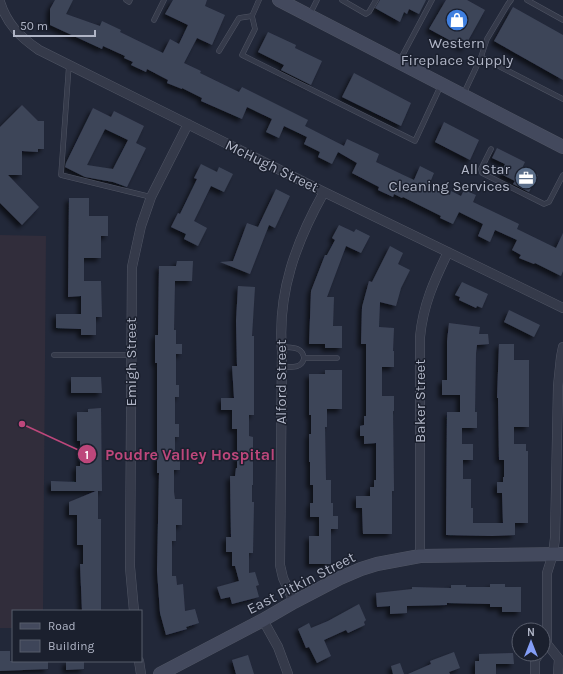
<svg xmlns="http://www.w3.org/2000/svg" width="563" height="674" font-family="Karla,sans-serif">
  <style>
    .medical { fill: #312d3b }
    .building { fill: #3e4559; fill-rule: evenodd; filter: url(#shadow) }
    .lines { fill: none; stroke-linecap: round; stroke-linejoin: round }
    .lane-casing { stroke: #505564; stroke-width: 5.5 }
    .street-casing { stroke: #505564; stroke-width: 10 }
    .secondary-casing { stroke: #505564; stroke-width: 14 }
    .lane { stroke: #353a4a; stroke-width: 4.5 }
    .street { stroke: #353a4a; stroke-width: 9 }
    .secondary { stroke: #43495d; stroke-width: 13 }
    .labels { text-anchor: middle; stroke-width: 3; stroke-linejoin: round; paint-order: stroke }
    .poi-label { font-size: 15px; fill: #b0b5c6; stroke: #1b202e }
    .street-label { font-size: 15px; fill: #b0b5c6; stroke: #1b202e }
    .leader { fill: none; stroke: #bd477b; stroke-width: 1.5 }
    .callout-dot { fill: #bd477b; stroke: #1b202e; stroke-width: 1.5 }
    .mark-label { font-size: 12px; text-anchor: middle; font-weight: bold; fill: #fff }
    .callout-label { font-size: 16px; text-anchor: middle; font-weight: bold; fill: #bd477b; stroke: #1b202e; stroke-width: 3; stroke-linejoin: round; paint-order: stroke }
  </style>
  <defs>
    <filter id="shadow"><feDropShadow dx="-3.5" dy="3.5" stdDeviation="2" flood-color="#0009"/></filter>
  </defs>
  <rect width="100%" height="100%" fill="#222839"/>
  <path class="medical" d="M0 235 46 236 43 611H13V628H0Z"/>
  <path class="building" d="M55 0H73L66 14 100 26 102 21 121 30 120 32 163 53 170 39 179 44 188 25 165 14 173 0H207L205 6 225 15 212 45 197 38 184 63 201 71 200 73 239 92 242 87 308 120 305 126 344 146 347 139 379 154 376 162 414 180 420 166 434 173 429 185 450 195 451 191 461 196 464 190 476 195 473 202 519 224 517 229 556 248 563 233V271L561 276 535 263 534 264 519 258 521 255 512 250 517 240 495 230 490 242 478 236 483 224 459 212 453 224 440 218 441 216 403 197 402 198 394 194 393 197 378 190 379 187 352 173 357 163 338 152 332 164 318 157 320 152 304 144 307 137 284 126 279 138 266 132 272 119 247 107 242 119 201 101 202 98 182 88V89L167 83 168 80 147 69 146 72 131 65 133 62 124 58 125 56 103 46 102 49 50 25V9Z
    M380 0H426L419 14 409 9 407 14 404 12 400 22 375 8Z
    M446 0H467L485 10 464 48 429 29Z
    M513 7 563 35V80L494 41Z
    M268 32 296 45 295 48 322 61 311 85 281 70 284 65 258 52Z
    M354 73 411 103 401 126 342 97Z
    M22 105 38 121H44V149H38V152L22 151V175H8L39 207 22 225 0 203V127Z
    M93 108 111 117 114 111 144 126 136 143 146 148 127 187 113 182 85 177 65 167 66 163ZM105 129 128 140 113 169 87 165Z
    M444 122 479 140 470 160 435 142Z
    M497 148 525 162 522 168 538 175 529 192 513 184 515 181 501 174 505 164 492 158Z
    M201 164 217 172 219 167 233 174 224 192 211 186 194 221 207 228 198 246 184 239 186 234 171 227 178 213 180 214 197 179 194 178Z
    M276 189 290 196 275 228 269 225 250 274 220 262 233 261 247 223 258 227Z
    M69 198H89V216H108V236H101V258H84V281H101L102 317H96V335H81V329L56 328V314H81V296L68 297Z
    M339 225 354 232 356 229 370 236 361 253 346 246 327 297H334L333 326H342V348H325V344H309L311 291 325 255H327L335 240 332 238Z
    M390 246 403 253 398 264 410 270 401 288 396 306 380 302 379 327 394 328 393 351H394V367H382V396H394V411H393L394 491H392V534H363L362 508H356V496H370V487H374V480H376V443L364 444V436H360V426L364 425V416H366V344H361L362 307 369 281 372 282Z
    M177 261H193L192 281H175L174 330H176V344H182V354H176V385H179V397H175V424H179V437H175V461H180V470H174V492L175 499H182V525H176V541H172V576H176L177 585 183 584 185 611 195 609 199 623 186 627 187 629 166 635 160 613 157 571 159 473H157V363H155V335H158L159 266H176Z
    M462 282 488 294 482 308 477 306 476 308 459 300 460 297 455 295Z
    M238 286 255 287 252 336H254V415H249V436L253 437V485H252V502H254L253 553H249V573L255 572 259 585 256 586 259 597 232 604 230 597 221 599 217 587 239 581 235 566H232V552H226V537H231L230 476H235L236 468H237V429H232V410H221V398H234L232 366H237L236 321Z
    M509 310 540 325 534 337 504 322Z
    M449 323 480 327 479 334H488L489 344 477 345 476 353 475 412H477V428H462V444H473V460H463V479H471V508H473V523H503L502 493H497V482H503V477H504V460H499L498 398H497L499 344H514V360H529V427H514V444H526V451H528V523H515V535L492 536 446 535 447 412H460V395H442V380H447V341Z
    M325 370H342V409H327V427H325L326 480H331V503H333V516H338V529H331V564H309V536H319V517H310V503H313V485H310V462H309V434H311V415H309V374H325Z
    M71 377H101L102 393H71Z
    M101 408 102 491H98V519H101V611H82L80 564H83V545H77V515H69V502L96 491H51V481L76 482V466H80V441H77V412H88V409Z
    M490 584H505V587H521V612H502V607H490V604L447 603V605L407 606V613L390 614V606L377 607 376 593 412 589V587L451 588V585H466V587H490Z
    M359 604 366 620 364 622 365 625 348 633 346 630 324 640 331 656 317 663 309 647 306 648 298 629 309 623 311 628 328 621Z
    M0 651H10V661H48V669L0 671Z
    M454 652 460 668 449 672 450 674H408L431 664 430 661Z
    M513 653 514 664H496V674H475V661H479V654Z
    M248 655 254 674H236L232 660Z
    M66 661H84V669L66 670Z
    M400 663 404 674H393L391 666Z"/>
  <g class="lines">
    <g class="lane-casing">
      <path id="lane" d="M126 0 129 2 130 0
        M259 0 252 16 255 29 242 55 415 141 441 85
        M342 0 366 14 369 12 376 0
        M527 0 563 20
        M310 14 317 0
        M154 20 164 0
        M219 51 239 18 252 16
        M481 57 487 39 508 4 511 0
        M400 60 432 0
        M69 64 61 175 151 197
        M464 93 481 57 563 99
        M491 149 481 169 482 173 544 204 549 202 563 175
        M282 347C291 348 302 346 304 358 302 369 291 367 282 367
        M54 355H131
        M304 358H337"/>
    </g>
    <g class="street-casing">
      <path id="street" d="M0 2C7 24 20 37 39 50L324 192 563 308
        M420 556V337C423 305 434 281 448 252
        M294 602 283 578 280 565 282 351C277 293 296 242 324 192
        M134 611 130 567 132 267 141 226 151 197 188 124
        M263 620 278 647 288 674
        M139 661 141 674
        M535 674V660L539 654
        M558 674 559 659 547 644V573L553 554 555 538 558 386 561 357 563 347"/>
    </g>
    <g class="secondary-casing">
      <path id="secondary" d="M279 0 563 147
        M160 674 263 620 294 602 340 578 361 569 377 564 420 556 563 554"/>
    </g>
    <use href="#lane" class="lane"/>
    <use href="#street" class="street"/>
    <use href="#secondary" class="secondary"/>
  </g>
  <defs>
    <g id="shop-disc" transform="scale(1.15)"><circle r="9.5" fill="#3f7fe0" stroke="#1b202e"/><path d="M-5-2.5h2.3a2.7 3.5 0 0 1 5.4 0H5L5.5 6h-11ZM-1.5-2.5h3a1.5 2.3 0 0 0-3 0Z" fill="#fff"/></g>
    <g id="office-disc" transform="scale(1.15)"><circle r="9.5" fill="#5c6f8a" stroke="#1b202e"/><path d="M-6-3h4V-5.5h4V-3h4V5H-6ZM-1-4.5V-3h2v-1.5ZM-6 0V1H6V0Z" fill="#fff"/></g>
  </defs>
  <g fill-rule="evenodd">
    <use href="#shop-disc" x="457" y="20"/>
    <use href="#office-disc" x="526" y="178"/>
  </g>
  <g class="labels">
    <g class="poi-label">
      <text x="457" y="48">Western<tspan x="457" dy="17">Fireplace Supply</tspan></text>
      <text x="510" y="174" text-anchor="end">All Star<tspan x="510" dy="17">Cleaning Services</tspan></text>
    </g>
    <g class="street-label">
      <text transform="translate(272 166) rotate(26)" y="5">McHugh Street</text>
      <text transform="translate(131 362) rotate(-90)" y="5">Emigh Street</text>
      <text transform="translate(281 382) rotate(-90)" y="5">Alford Street</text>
      <text transform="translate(420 401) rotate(-90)" y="5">Baker Street</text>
      <text transform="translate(301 583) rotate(-27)" y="5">East Pitkin Street</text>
    </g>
  </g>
  <path class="leader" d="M22 424L87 454"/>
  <g class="callout-dot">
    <circle cx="22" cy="424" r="4"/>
    <circle cx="87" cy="454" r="10"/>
  </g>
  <g class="mark-label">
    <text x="87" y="459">1</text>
  </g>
  <g class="callout-label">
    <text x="190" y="460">Poudre Valley Hospital</text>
  </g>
  <rect x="12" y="610" width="130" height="52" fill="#1b202e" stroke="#575c6b"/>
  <rect x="20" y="623" width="20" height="6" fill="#43495d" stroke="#575c6b"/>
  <text x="48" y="630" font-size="12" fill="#b0b5c6">Road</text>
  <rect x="20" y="640" width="20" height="12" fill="#3e4559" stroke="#575c6b"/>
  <text x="48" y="650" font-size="12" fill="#b0b5c6">Building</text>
  <g transform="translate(531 642)"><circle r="19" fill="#1b202e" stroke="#575c6b"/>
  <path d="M0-3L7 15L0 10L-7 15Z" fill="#849ef7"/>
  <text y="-6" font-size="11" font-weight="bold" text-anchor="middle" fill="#b0b5c6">N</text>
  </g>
  <path d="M14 30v6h81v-6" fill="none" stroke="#b0b5c6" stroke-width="2"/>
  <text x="20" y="30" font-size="12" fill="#b0b5c6" stroke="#1b202e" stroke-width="3" paint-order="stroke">50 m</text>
</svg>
